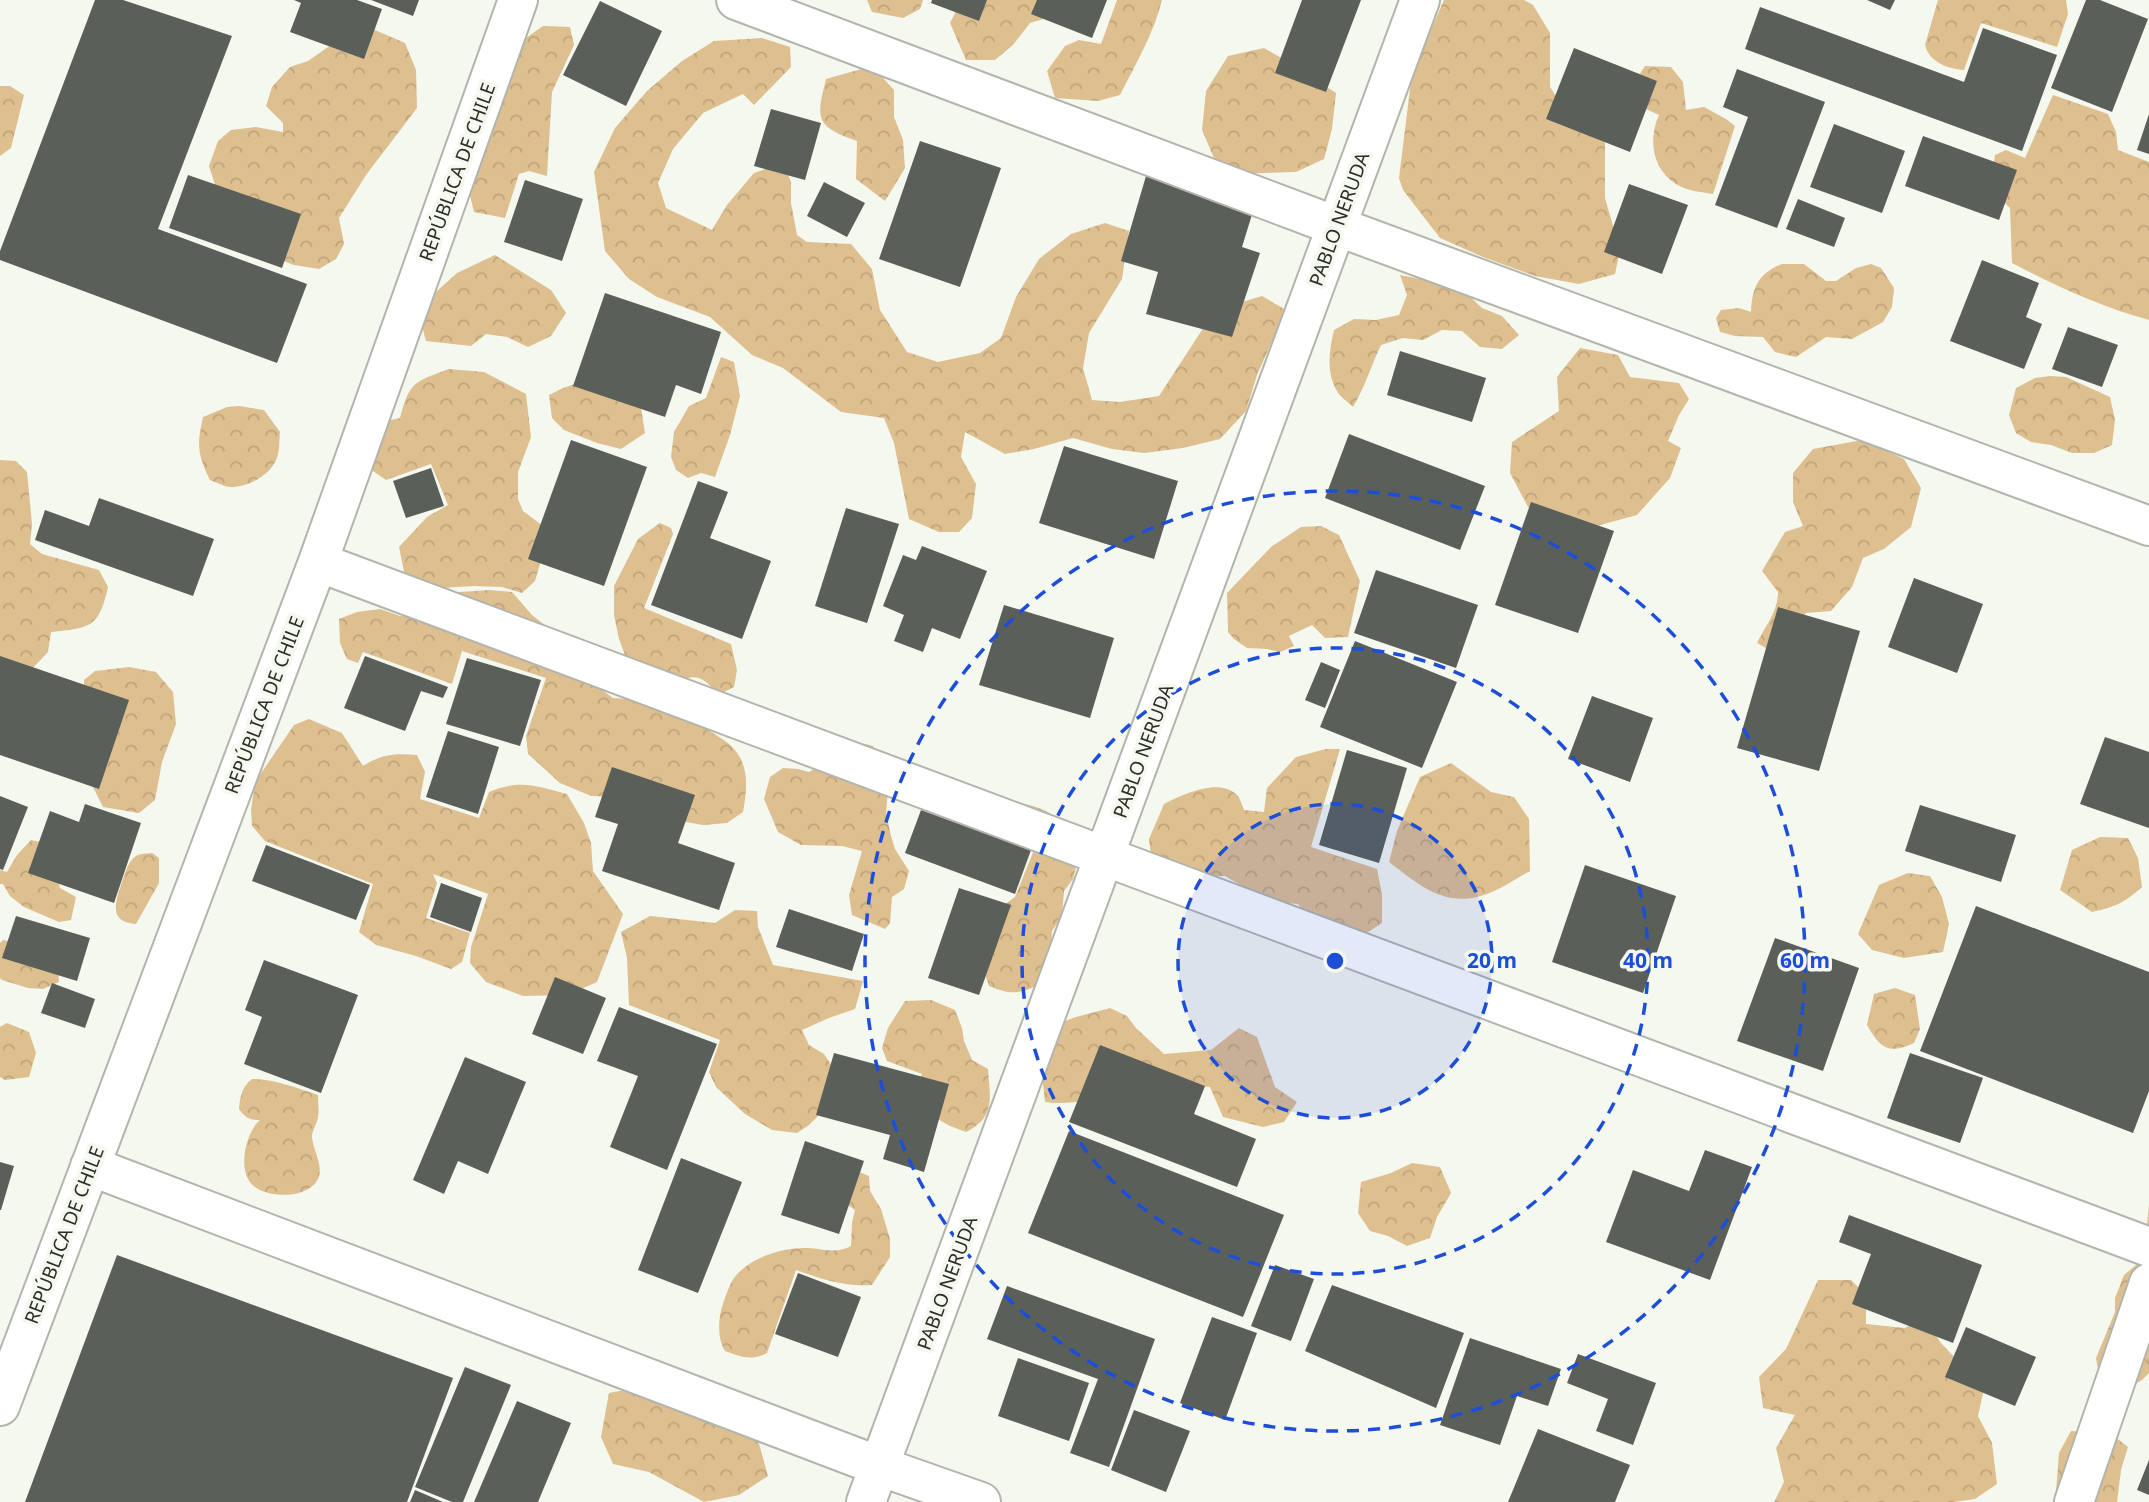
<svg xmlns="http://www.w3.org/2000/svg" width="2149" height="1502" font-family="'Noto Sans',sans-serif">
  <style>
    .forest { fill: url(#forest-crowns) }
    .building { fill: #5a6059 }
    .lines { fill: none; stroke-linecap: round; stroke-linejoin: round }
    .minor-casing { stroke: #b2b5ab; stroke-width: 42 }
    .minor { stroke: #fff; stroke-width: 38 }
    .ring { fill: none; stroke: #1d4ed8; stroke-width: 3.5; stroke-dasharray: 12 9 }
    .labels { text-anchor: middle; stroke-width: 7; stroke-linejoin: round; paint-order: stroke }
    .street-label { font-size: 19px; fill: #2c2d29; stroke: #f5f8ee }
    .centre { fill: #1d4ed8; stroke: #f5f8ee; stroke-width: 3.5 }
    .ring-label { font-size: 21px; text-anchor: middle; font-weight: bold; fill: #1d4ed8; stroke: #f5f8ee; stroke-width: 7; stroke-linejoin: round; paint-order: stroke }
  </style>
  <defs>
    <pattern id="forest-crowns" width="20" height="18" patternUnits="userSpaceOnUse" patternTransform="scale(1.75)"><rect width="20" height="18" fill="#debf8f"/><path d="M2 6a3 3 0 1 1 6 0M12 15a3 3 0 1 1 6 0" fill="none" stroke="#bfa47b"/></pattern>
  </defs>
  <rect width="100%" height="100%" fill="#f5f8ee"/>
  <path class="forest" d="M867 0H923L920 9 903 18 872 12Z
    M964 0H1045L1054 16 1030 23 1013 45 995 60H966L950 23 960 3Z
    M1117 0H1162C1154 33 1135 65 1120 95L1098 101 1055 98 1047 71 1065 46 1079 40 1101 44Z
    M1444 0H1524L1533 5 1550 33V87L1565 110 1605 140V198L1620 250 1615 274 1579 284 1535 276 1483 257 1440 238 1403 190 1399 178 1412 73Z
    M1938 0H2066L2068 14 2057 47 1981 23 1964 70C1948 69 1929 62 1925 45Z
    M543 26 570 27 574 45 552 92 547 176 529 171 519 174 505 218 474 212 469 191 519 43Z
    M375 30 405 43 416 70 417 108 366 175 339 218 344 244 336 259 319 269 294 265 264 254 215 185 209 166 218 141 231 130 256 127 283 132V123L266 106 272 87 290 67 308 61 348 33Z
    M762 38 790 47 791 67 754 105 743 94 703 113 673 149 658 183 666 208 712 230 727 205 754 173 783 163 791 182V203L797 235 807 242 851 244 872 269 880 310 907 352 938 362 980 353 1001 338 1016 297 1039 259 1071 234 1105 223 1129 231 1122 279 1089 333 1083 368 1092 400 1120 402 1159 396 1215 310 1262 296 1286 310 1257 375 1246 411 1220 439 1183 448 1144 453 1112 449 1073 438 1034 449 1005 454 965 432 961 457 976 484 972 518 959 532H939L909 519 894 443 884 418 841 412 783 368 752 355 710 317 657 297 629 279 605 251 594 172 615 128 647 91 682 61 714 41Z
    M1264 48 1292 64 1336 93 1332 129 1324 159 1296 172 1236 174 1214 158 1202 130 1206 91 1228 56Z
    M872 66 894 90V117L903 140 905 168 885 201 856 179 857 141C815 126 816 119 826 79Z
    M1645 66 1671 67 1683 82 1686 110 1704 107 1726 119 1735 126 1713 194C1701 192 1687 191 1676 184 1652 169 1648 139 1659 115L1646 109 1640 74Z
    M0 86H10L24 95 11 148 0 156Z
    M2053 95 2108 114 2116 132 2118 150 2149 162V320C2101 307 2056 286 2012 263L2010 208C1990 190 1991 180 1995 155L2006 150 2025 158Z
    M495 255 551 290 566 313 551 336 528 347 507 337 486 334 471 346 426 341 422 326 426 301 457 273Z
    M1782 264H1804L1826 281H1836L1856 268 1871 264 1881 268 1894 288 1892 307 1883 322 1852 339 1826 337 1796 357 1775 352 1763 337 1735 336 1720 332 1716 318 1721 310 1739 308 1751 312C1752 287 1759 273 1782 264Z
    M1400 275 1446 284 1466 293 1482 308 1502 316 1519 335 1502 349 1480 347 1462 331 1442 330 1423 340 1403 338 1381 345C1371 366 1365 387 1353 407 1348 402 1340 397 1337 391 1326 372 1329 351 1334 330L1354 319 1376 320 1399 315 1407 295Z
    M1580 348 1618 355 1630 377 1679 383 1689 399 1679 415 1668 441 1681 448 1670 478 1637 515 1582 530 1528 507 1510 473 1512 442 1559 411 1557 377Z
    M721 357 734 362 740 396 730 435 715 477 701 473 688 478 676 470 671 457 674 432 689 406 706 398Z
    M449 369 484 372 526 394 531 437 518 472V499L523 511 543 526V554L535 581 522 593 502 587 474 586 441 588 406 581 399 547 427 517 448 505 431 464 386 480 373 471 371 449 382 422 400 418C410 381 414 382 449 369Z
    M600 376 638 389 645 433 621 449 597 443 564 430 552 418 549 395 563 388Z
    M2050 376 2066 377 2110 397 2115 420 2112 445 2094 453H2072L2051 445 2031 442 2016 433 2009 415 2016 388 2035 378Z
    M239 406 264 410 280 432C279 441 280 452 276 460 269 476 248 487 231 487 224 487 216 482 210 480 197 454 197 444 203 417L227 407Z
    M1862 440 1904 459 1921 488 1911 527 1884 549 1863 558 1852 587 1831 611 1806 613 1781 639 1773 652 1757 643C1766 625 1778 611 1778 592L1762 571 1785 532 1803 526 1793 502V473L1813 449Z
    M0 460 16 461 27 472 32 524 30 544 42 554 99 570 108 587C99 628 90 628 51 632L48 652 28 673 0 669Z
    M660 523 671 528 673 534 644 608 731 644 737 670 734 687 718 695C702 675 697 673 673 683L697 682C711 697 710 712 710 731 717 736 727 741 733 748 750 766 747 790 743 812L727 823 703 825 668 819 638 798 591 796 560 783 528 754 526 736 546 678 462 651 452 684 363 652 358 663 347 659 340 643 339 619 357 612 380 609 400 616 413 614 445 593 489 590 512 592 532 615 556 634 580 674 613 698 642 700 619 639 614 615V586L638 539Z
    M1321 526 1339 535 1360 581 1348 637 1325 638 1312 625 1289 636 1294 646 1280 652 1267 649 1247 648 1234 639 1228 632 1227 593 1271 547 1301 527Z
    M129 667 156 672 173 692 176 724 162 762 155 800 139 813 103 807 88 777 84 680 95 671Z
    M309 719 342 733 363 766C381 754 396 753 417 755L425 772 420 799 479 818 489 792C520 779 536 786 567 794L584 823 591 843 593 871 623 914 597 982 567 995 523 996 486 982 470 963 471 947 488 894 433 874 437 883 426 918 470 933 462 962 451 969 416 956 376 945 359 932 373 884 265 841 252 826 251 810 255 782 294 725Z
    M857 742 873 746 888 790 886 813 891 836 895 849 909 871 904 889 892 897 890 923 885 929 852 915 849 895 862 851 842 846 801 845 778 832 764 799 770 777 783 768 798 769 809 772 814 769 831 745Z
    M1326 749H1340L1311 847 1377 869 1382 894V923L1362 936 1307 917 1298 904 1267 901 1225 876H1196L1151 855 1149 839 1164 804C1182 795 1219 777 1237 795 1240 798 1242 805 1244 810L1264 812 1267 788 1296 757Z
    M1451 763 1491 792 1514 797 1529 819 1530 871C1515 879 1498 891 1481 896 1443 907 1418 884 1389 862L1397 831 1420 777Z
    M1011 801C1054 809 1058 816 1080 852L1073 879 1064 891 1062 916 1052 931 1051 943 1039 985C1018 994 1011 995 989 986L979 957 994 912 1015 897 1034 850Z
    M2100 837 2128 838 2138 858 2142 887C2124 903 2115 907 2092 912L2060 890 2072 850Z
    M31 840 50 844 60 888 76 897 71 920 59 922 24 907 10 896 3 884H0V870L7 872 17 855Z
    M152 853 159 858V883L136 924C107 922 116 901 122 882 125 874 128 861 136 856 140 853 147 854 152 853Z
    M1908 873 1930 876 1942 897 1949 924 1943 952 1904 958 1872 950 1858 934 1879 885Z
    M735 910 757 911 758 927 773 965 863 981 855 1009 829 1018 802 1030 809 1045 824 1054 838 1075 831 1103 809 1125 797 1133 772 1130 745 1114 716 1087 709 1072 720 1040 629 1005 627 958 621 932 650 916 715 923Z
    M3 940 20 943 58 968 59 982 43 989 28 988 2 980 0 978V943Z
    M1895 988 1915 995 1920 1029 1914 1043C1888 1055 1880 1048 1867 1025L1874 994Z
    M931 1000 955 1010 962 1028 964 1041 972 1060 988 1069C990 1098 996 1117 966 1132L950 1126 927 1113 916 1087 922 1074 887 1061 882 1048 888 1028 905 1001Z
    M1110 1008 1127 1016 1136 1028 1164 1054 1211 1050 1239 1028 1257 1037 1275 1087 1297 1102 1284 1122 1263 1127 1223 1117 1210 1087C1197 1086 1184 1084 1171 1084 1129 1085 1087 1108 1045 1102L1041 1065 1046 1028 1076 1017Z
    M7 1023 29 1032 36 1053 29 1077 5 1080 0 1077V1027Z
    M252 1079C274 1079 297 1088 318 1095 318 1102 319 1110 318 1117 317 1124 312 1130 312 1137 313 1151 324 1165 318 1179 309 1198 271 1199 255 1187 236 1174 245 1133 260 1120 249 1120 246 1118 239 1109 240 1096 242 1087 252 1079Z
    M1412 1163 1440 1167 1451 1193 1437 1217 1430 1238 1407 1246 1388 1236 1370 1231 1358 1213 1361 1182 1391 1173Z
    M852 1169 869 1176 870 1191 881 1209 890 1239V1257L872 1285C844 1287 822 1279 796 1270L767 1353C751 1361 741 1357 725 1351 717 1339 718 1317 723 1304 726 1296 729 1285 734 1278 750 1257 783 1247 808 1248 824 1249 836 1254 851 1246L852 1223 855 1210 837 1198Z
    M2149 1205V1373L2142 1380 2122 1392 2098 1370 2096 1358 2115 1312V1298L2124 1275 2141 1261 2146 1234Z
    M1818 1280H1851L1866 1295V1324L1905 1328 1923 1317 1941 1343 1984 1389 1978 1416 1992 1443 1997 1484 1975 1499 1953 1502H1774L1784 1482 1776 1448 1795 1415 1763 1408 1759 1377 1786 1349Z
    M640 1387 758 1440 768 1476 739 1495 704 1502 649 1472 613 1464 601 1437 609 1393Z
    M2071 1431 2110 1433 2128 1447 2121 1470 2117 1502H2062L2056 1491 2059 1453Z"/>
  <path class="building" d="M95 0H123L232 36 158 229 307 284 277 363 0 260V251Z
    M294 0H357L382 9 364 59 290 32 301 3Z
    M371 0H419L413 16Z
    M932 0H987L979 21 931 3Z
    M1037 0H1107L1092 38 1031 14Z
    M1302 0H1361L1326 92 1275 73Z
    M1867 0H1895L1890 10Z
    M2086 0H2100L2148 19 2112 112 2051 88Z
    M600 1 662 31 626 106 563 75Z
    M1760 7 1964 82 1983 28 2057 55 2022 151 1745 49Z
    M1574 48 1657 81 1630 152 1546 119Z
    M1737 69 1825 102 1777 228 1715 205 1748 117 1723 107Z
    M771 109 821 123 805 180 754 166Z
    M2149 114V154L2137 150Z
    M1834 124 1905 151 1882 213 1810 187Z
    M1923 136 2017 170 1999 220 1905 186Z
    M920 141 1001 168 960 287 879 259Z
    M188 175 301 214 282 268 169 228Z
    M1146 176 1254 208 1242 247 1260 253 1232 337 1146 314 1158 272 1121 261Z
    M525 180 583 199 562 261 504 242Z
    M824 182 865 203 847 237 807 216Z
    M1629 184 1688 205 1662 274 1604 252Z
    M1798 199 1845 218 1834 247 1786 229Z
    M1982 260 2039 283 2026 317 2042 324 2024 369 1950 341Z
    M605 293 721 332 701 394 676 385 665 417 573 386Z
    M2068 327 2118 345 2102 387 2052 369Z
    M1400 351 1486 378 1472 422 1387 395Z
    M1349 434 1485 486 1460 550 1325 498Z
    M571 440 647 467 604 586 528 559Z
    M1064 446 1178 481 1154 559 1039 523Z
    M431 468 444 506 406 518 393 481Z
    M698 481 728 492 710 538 771 561 742 639 651 605Z
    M99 498 214 539 193 596 35 540 45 510 89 526Z
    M1531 502 1614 531 1578 633 1495 605Z
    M846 508 899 524 867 623 815 606Z
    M922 546 987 571 960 639 932 628 923 652 894 641 904 615 883 606 903 555 916 560Z
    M1376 570 1478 605 1456 668 1354 633Z
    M1914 578 1983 604 1957 673 1888 647Z
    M1004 605 1114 638 1090 718 979 685Z
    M1778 607 1860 631 1819 771 1737 748Z
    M1355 641 1457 682 1422 768 1320 727Z
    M0 656 129 700 99 789 0 755Z
    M365 656 448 687 443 698 421 691 405 731 344 708Z
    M467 658 541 680 520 746 446 724Z
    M1321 662 1340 670 1325 708 1305 700Z
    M1592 696 1653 718 1630 782 1568 759Z
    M448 731 499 747 478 814 426 797Z
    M2105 737 2149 752V828L2080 804Z
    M1347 750 1407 768 1379 863 1319 845Z
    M612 767 695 795 678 843 735 863 719 910 602 871 618 824 595 817Z
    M0 796 28 807 3 870 0 869Z
    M85 804 141 823 114 903 28 873 50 811 79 822Z
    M1920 805 2016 835 2001 882 1905 851Z
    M921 810 1031 850 1015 894 905 853Z
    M266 845 370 885 356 920 252 881Z
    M1585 865 1676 896 1643 993 1552 962Z
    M441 883 482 898 471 932 430 917Z
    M959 888 1011 905 979 995 928 978Z
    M1976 906 2149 972V1091L2133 1133 1920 1051Z
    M789 909 864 934 852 971 776 947Z
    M16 916 90 938 77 981 2 958Z
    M1775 938 1859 968 1823 1071 1737 1041Z
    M264 960 358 995 321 1093 244 1064 262 1017 245 1010Z
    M555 977 606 998 583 1054 532 1034Z
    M52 983 95 999 85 1028 41 1013Z
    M619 1007 717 1044 667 1170 610 1147 638 1076 597 1061Z
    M1100 1045 1205 1086 1194 1114 1256 1139 1237 1187 1069 1122Z
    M834 1053 949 1084 924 1172 883 1159 890 1135 816 1115Z
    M1910 1053 1983 1078 1960 1143 1887 1118Z
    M465 1057 526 1082 488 1174 458 1161 444 1194 413 1180Z
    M1069 1131 1284 1215 1243 1317 1028 1233Z
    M805 1141 864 1161 839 1234 781 1215Z
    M1705 1150 1752 1167 1710 1280 1606 1242 1633 1170 1689 1191Z
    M681 1158 742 1182 698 1293 638 1270Z
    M0 1162 14 1166 1 1210H0Z
    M1849 1215 1982 1265 1953 1343 1852 1304 1871 1254 1839 1242Z
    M117 1255 453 1378 407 1502H25Z
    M1275 1265 1314 1279 1291 1341 1251 1326Z
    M798 1273 861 1297 838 1357 775 1334Z
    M1332 1285 1464 1333 1436 1408 1305 1351Z
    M1007 1286 1155 1339 1109 1467 1070 1453 1098 1379 987 1339Z
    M1212 1317 1257 1333 1225 1420 1180 1403Z
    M1966 1327 2036 1357 2015 1406 1945 1377Z
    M1470 1338 1561 1369 1548 1406 1517 1396 1500 1445 1440 1425Z
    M1578 1354 1656 1383 1633 1445 1596 1431 1608 1399 1567 1383Z
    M1018 1358 1089 1383 1069 1441 998 1416Z
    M465 1367 511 1385 463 1502H452L415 1487Z
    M517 1401 571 1423 538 1502H474Z
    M1134 1410 1190 1431 1166 1492 1111 1470Z
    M1538 1429 1630 1465 1615 1502H1508Z
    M2149 1460V1495L2137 1490Z
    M415 1490 443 1502H410Z"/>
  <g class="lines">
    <g class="minor-casing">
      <path id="minor" d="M736 0 1336 226 2149 526
        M318 562 2149 1247
        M90 1166 879 1466 981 1502
        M0 1406 318 562 518 0
        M866 1502 1420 0
        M2074 1502 2149 1283"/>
    </g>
    <use href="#minor" class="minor"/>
  </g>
  <circle cx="1335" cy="961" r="157" fill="#1d4ed8" fill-opacity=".12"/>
  <g class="ring">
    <circle cx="1335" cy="961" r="157"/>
    <circle cx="1335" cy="961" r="313"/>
    <circle cx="1335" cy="961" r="470"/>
  </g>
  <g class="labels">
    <g class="street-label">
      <text transform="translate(457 172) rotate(-70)" y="7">REPÚBLICA DE CHILE</text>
      <text transform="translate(1339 219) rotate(-70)" y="7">PABLO NERUDA</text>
      <text transform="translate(264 705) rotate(-69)" y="7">REPÚBLICA DE CHILE</text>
      <text transform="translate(1143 751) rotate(-70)" y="7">PABLO NERUDA</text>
      <text transform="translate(64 1235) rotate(-69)" y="7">REPÚBLICA DE CHILE</text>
      <text transform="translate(947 1283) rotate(-70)" y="7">PABLO NERUDA</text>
    </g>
  </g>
  <circle cx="1335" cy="961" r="10" class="centre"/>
  <g class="ring-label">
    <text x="1492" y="968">20 m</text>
    <text x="1648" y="968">40 m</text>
    <text x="1805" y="968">60 m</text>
  </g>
</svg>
